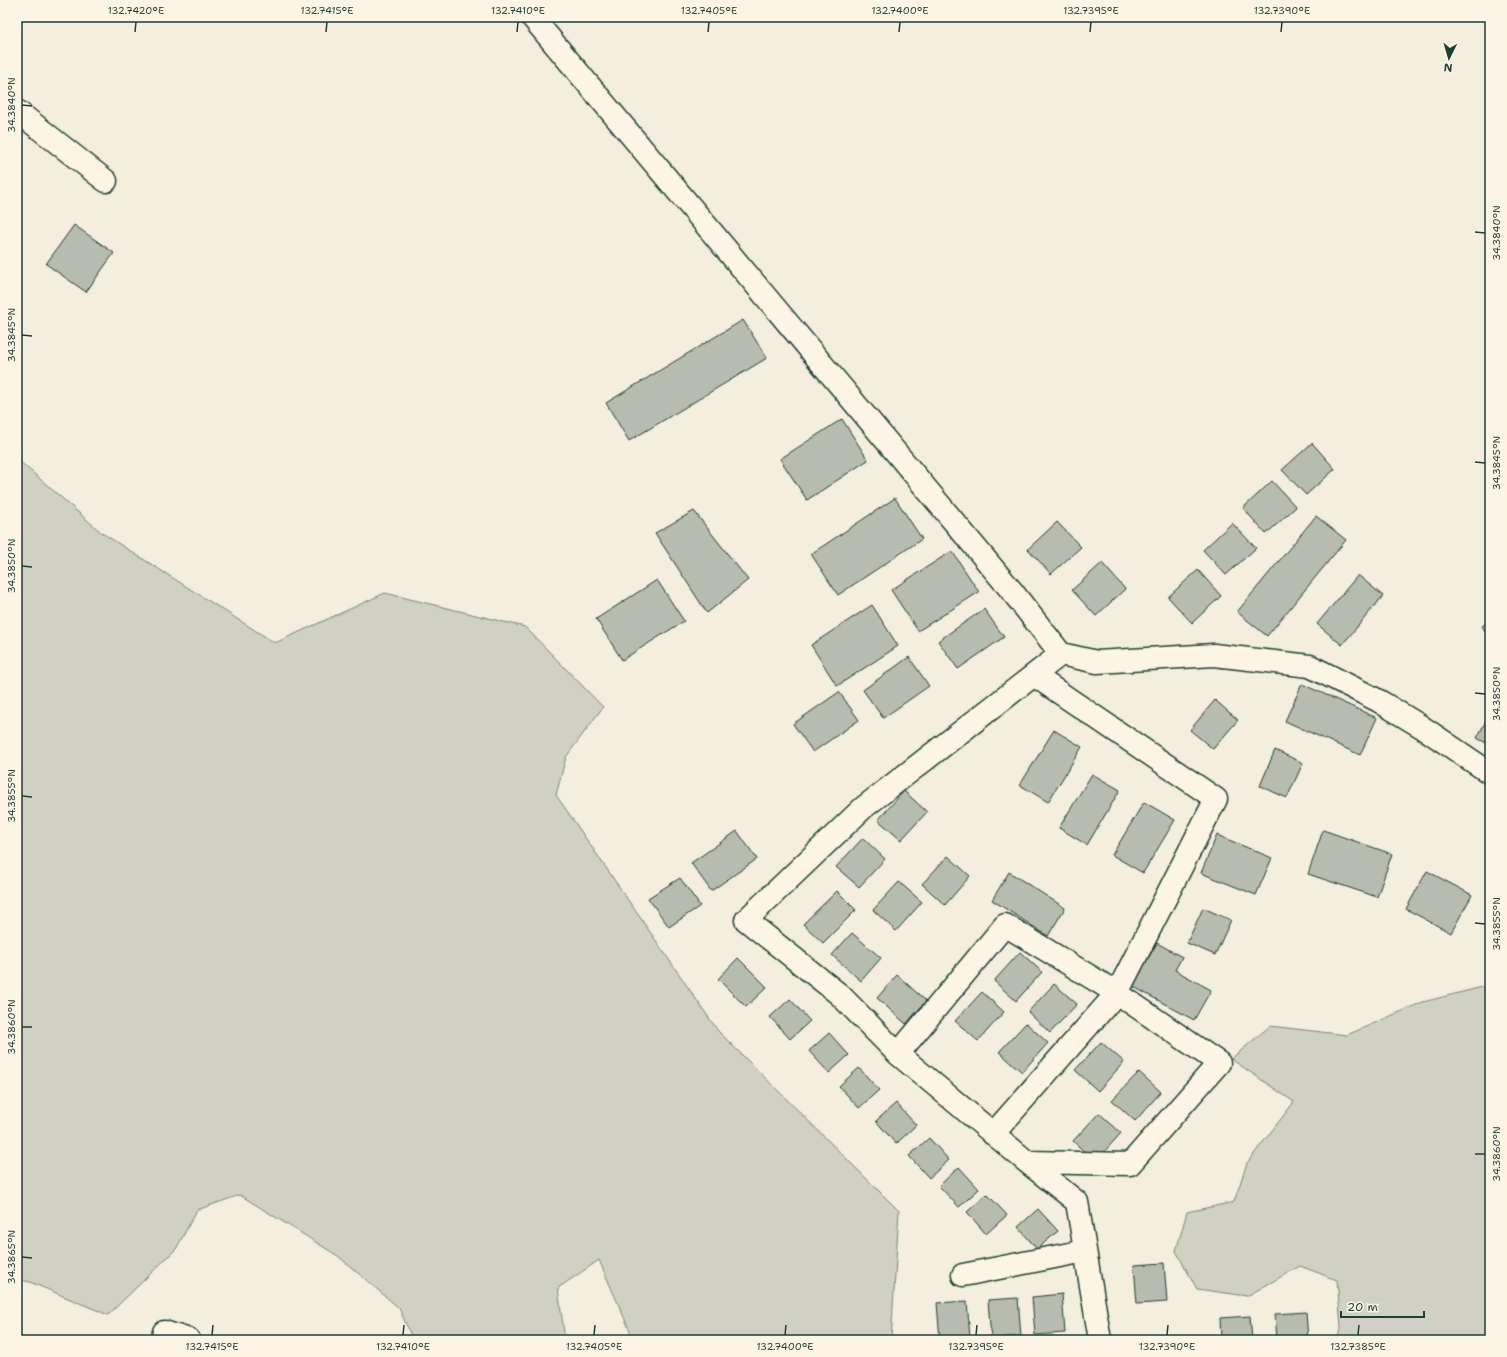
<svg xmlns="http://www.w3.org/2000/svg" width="1507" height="1357" font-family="'Shantell Sans',sans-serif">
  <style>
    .green { fill: #d0d1c2; stroke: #78877b }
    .building { fill: #b8bcae; stroke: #1f3d34 }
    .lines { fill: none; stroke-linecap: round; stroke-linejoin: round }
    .street-casing { stroke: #1f3d34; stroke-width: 25 }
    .street { stroke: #fcf5e5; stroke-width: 22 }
    .ticks { fill: none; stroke: #1f3d34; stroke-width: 1.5 }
    .neatline { fill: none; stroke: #1f3d34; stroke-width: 1.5 }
    .ticks-label { font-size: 10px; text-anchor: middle; fill: #1f3d34 }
  </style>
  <rect width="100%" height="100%" fill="#f3eede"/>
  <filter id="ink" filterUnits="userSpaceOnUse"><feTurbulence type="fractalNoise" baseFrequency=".025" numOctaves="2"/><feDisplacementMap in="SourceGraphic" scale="8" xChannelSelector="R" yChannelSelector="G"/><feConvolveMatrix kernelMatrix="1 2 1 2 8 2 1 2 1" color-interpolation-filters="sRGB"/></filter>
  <g filter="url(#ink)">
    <path class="green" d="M17 459 102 533 275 643 385 593 525 627 603 707 566 757 556 795 718 1031 899 1211 891 1340H634L599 1260 558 1288 565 1340H413L399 1308 338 1256 240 1195 197 1210 176 1249 108 1315 30 1282 17 1279Z
      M1490 985V1340H1337L1341 1326 1337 1280 1300 1266 1247 1296 1197 1289 1176 1251 1187 1212 1234 1202 1247 1163 1294 1102 1231 1059 1270 1026 1347 1035 1423 1002Z"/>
    <path class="building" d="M74 225 114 253 86 292 46 264Z
      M743 320 767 358 629 441 606 403Z
      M842 419 868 460 807 500 780 459Z
      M1312 443 1335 469 1306 495 1282 470Z
      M1272 481 1296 507 1266 534 1243 508Z
      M895 498 922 539 838 595 811 554Z
      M694 511 748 580 707 613 655 533Z
      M1316 516 1346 540 1267 636 1237 612Z
      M1057 522 1081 547 1051 574 1028 549Z
      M1232 523 1256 548 1226 575 1203 550Z
      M952 551 979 592 918 631 891 590Z
      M1102 563 1125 589 1096 616 1072 590Z
      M1198 570 1221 596 1192 623 1168 597Z
      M1358 575 1383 596 1342 645 1317 624Z
      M657 580 684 621 622 660 596 619Z
      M872 605 898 646 837 686 811 645Z
      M984 609 1004 637 958 669 938 641Z
      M1490 621V639L1482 626Z
      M909 657 929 686 883 718 863 690Z
      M1302 684 1377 718 1360 755 1285 721Z
      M839 692 859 720 813 752 793 724Z
      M1215 700 1238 720 1213 749 1190 730Z
      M1490 713V745L1477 738Z
      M1054 730 1082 747 1048 802 1020 785Z
      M1275 750 1303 763 1287 798 1260 786Z
      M1092 774 1120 790 1087 845 1059 828Z
      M904 791 927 812 901 840 878 820Z
      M1144 802 1175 820 1143 873 1112 855Z
      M1323 830 1392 854 1377 897 1308 874Z
      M737 831 757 859 711 891 691 863Z
      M1217 835 1272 858 1256 895 1201 873Z
      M863 838 885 859 859 887 836 867Z
      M948 856 970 876 945 905 922 884Z
      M1427 871 1472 895 1451 933 1406 909Z
      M1009 872 1065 908 1048 936 992 900Z
      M680 878 700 906 669 927 648 898Z
      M899 882 922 902 896 931 873 910Z
      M837 891 856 910 823 943 803 924Z
      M1203 908 1231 920 1215 955 1187 943Z
      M852 933 881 958 861 981 832 955Z
      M1157 943 1182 957 1175 970 1211 990 1194 1020 1132 986Z
      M1020 952 1042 972 1016 1001 994 981Z
      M738 958 767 987 746 1007 718 979Z
      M897 975 926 1001 906 1024 877 998Z
      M1054 984 1077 1004 1050 1033 1028 1012Z
      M982 992 1004 1012 978 1041 955 1021Z
      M790 999 810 1021 790 1039 770 1017Z
      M1026 1023 1048 1043 1022 1072 999 1052Z
      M829 1033 849 1055 829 1073 809 1051Z
      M1101 1042 1124 1062 1098 1091 1075 1070Z
      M859 1068 879 1090 859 1108 839 1086Z
      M1139 1072 1161 1092 1135 1121 1112 1100Z
      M896 1103 916 1125 896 1144 876 1121Z
      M1099 1113 1121 1133 1095 1162 1073 1141Z
      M929 1138 949 1160 929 1178 909 1156Z
      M959 1167 979 1189 959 1207 939 1186Z
      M987 1194 1007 1215 986 1234 967 1212Z
      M1038 1209 1058 1231 1037 1249 1018 1227Z
      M1164 1263 1167 1302 1137 1304 1134 1265Z
      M1062 1294 1065 1333 1035 1335 1032 1297Z
      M1018 1298 1021 1336 991 1338 988 1300Z
      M967 1301 970 1339 940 1340 937 1303Z
      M1306 1312 1308 1340H1277L1275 1314Z
      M1250 1316 1252 1340H1221L1220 1318Z"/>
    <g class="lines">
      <g class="street-casing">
        <path id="street" d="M532 17 1011 590 1061 654 1097 662 1214 655 1310 666 1379 701 1422 727 1490 773
          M17 111 106 181
          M898 1054 1005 925 1117 993 1219 1063 1130 1164 1027 1162 898 1054 840 995 746 920 863 808 1061 654
          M993 1134 1117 993 1216 799 1035 676
          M1027 1162 1077 1202 1100 1340
          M963 1275 1085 1251
          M162 1340 164 1332 189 1340"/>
      </g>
      <use href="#street" class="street"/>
    </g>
  </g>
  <path class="ticks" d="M135 32 136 22M326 32 327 22M517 32 518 22M708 32 709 22M899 32 900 22M1090 32 1091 22M1281 32 1282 22M22 105 32 106M1475 232 1485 233M22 335 32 336M1475 462 1485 463M22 566 32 567M1475 693 1485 694M22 796 32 797M1475 923 1485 924M22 1027H32M1475 1154H1485M22 1257 32 1258M212 1335 213 1325M403 1335 404 1325M594 1335 595 1325M785 1335 786 1325M976 1335 977 1325M1167 1335 1168 1325M1358 1335 1359 1325"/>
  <rect width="1507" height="1357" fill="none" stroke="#fcf5e5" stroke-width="44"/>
  <g transform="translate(1449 58) rotate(185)" stroke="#fcf5e5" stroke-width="3" paint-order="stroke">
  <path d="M0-3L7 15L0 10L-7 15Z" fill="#1f3d34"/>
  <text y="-6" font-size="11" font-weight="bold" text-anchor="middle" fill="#1f3d34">N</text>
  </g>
  <path d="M1341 1311v6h83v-6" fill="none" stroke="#1f3d34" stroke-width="2"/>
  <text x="1347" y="1311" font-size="12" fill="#1f3d34" stroke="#fcf5e5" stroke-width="3" paint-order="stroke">20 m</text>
  <rect x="22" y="22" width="1463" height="1313" class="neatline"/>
  <g class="ticks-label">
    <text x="136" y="14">132.7420°E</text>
    <text x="327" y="14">132.7415°E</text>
    <text x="518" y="14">132.7410°E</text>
    <text x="709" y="14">132.7405°E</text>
    <text x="900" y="14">132.7400°E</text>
    <text x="1091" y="14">132.7395°E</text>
    <text x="1282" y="14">132.7390°E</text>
    <text transform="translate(11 105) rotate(-90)" y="4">34.3840°N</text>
    <text transform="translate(1496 233) rotate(-90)" y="4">34.3840°N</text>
    <text transform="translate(11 335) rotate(-90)" y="4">34.3845°N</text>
    <text transform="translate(1496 463) rotate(-90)" y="4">34.3845°N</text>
    <text transform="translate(11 566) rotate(-90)" y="4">34.3850°N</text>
    <text transform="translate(1496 694) rotate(-90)" y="4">34.3850°N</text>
    <text transform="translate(11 796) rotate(-90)" y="4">34.3855°N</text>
    <text transform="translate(1496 924) rotate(-90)" y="4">34.3855°N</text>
    <text transform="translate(11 1027) rotate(-90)" y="4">34.3860°N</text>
    <text transform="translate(1496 1154) rotate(-90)" y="4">34.3860°N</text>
    <text transform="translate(11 1257) rotate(-90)" y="4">34.3865°N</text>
    <text x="212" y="1350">132.7415°E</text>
    <text x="403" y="1350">132.7410°E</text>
    <text x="594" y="1350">132.7405°E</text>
    <text x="785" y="1350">132.7400°E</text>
    <text x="976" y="1350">132.7395°E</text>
    <text x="1167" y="1350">132.7390°E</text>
    <text x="1358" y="1350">132.7385°E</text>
  </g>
</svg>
